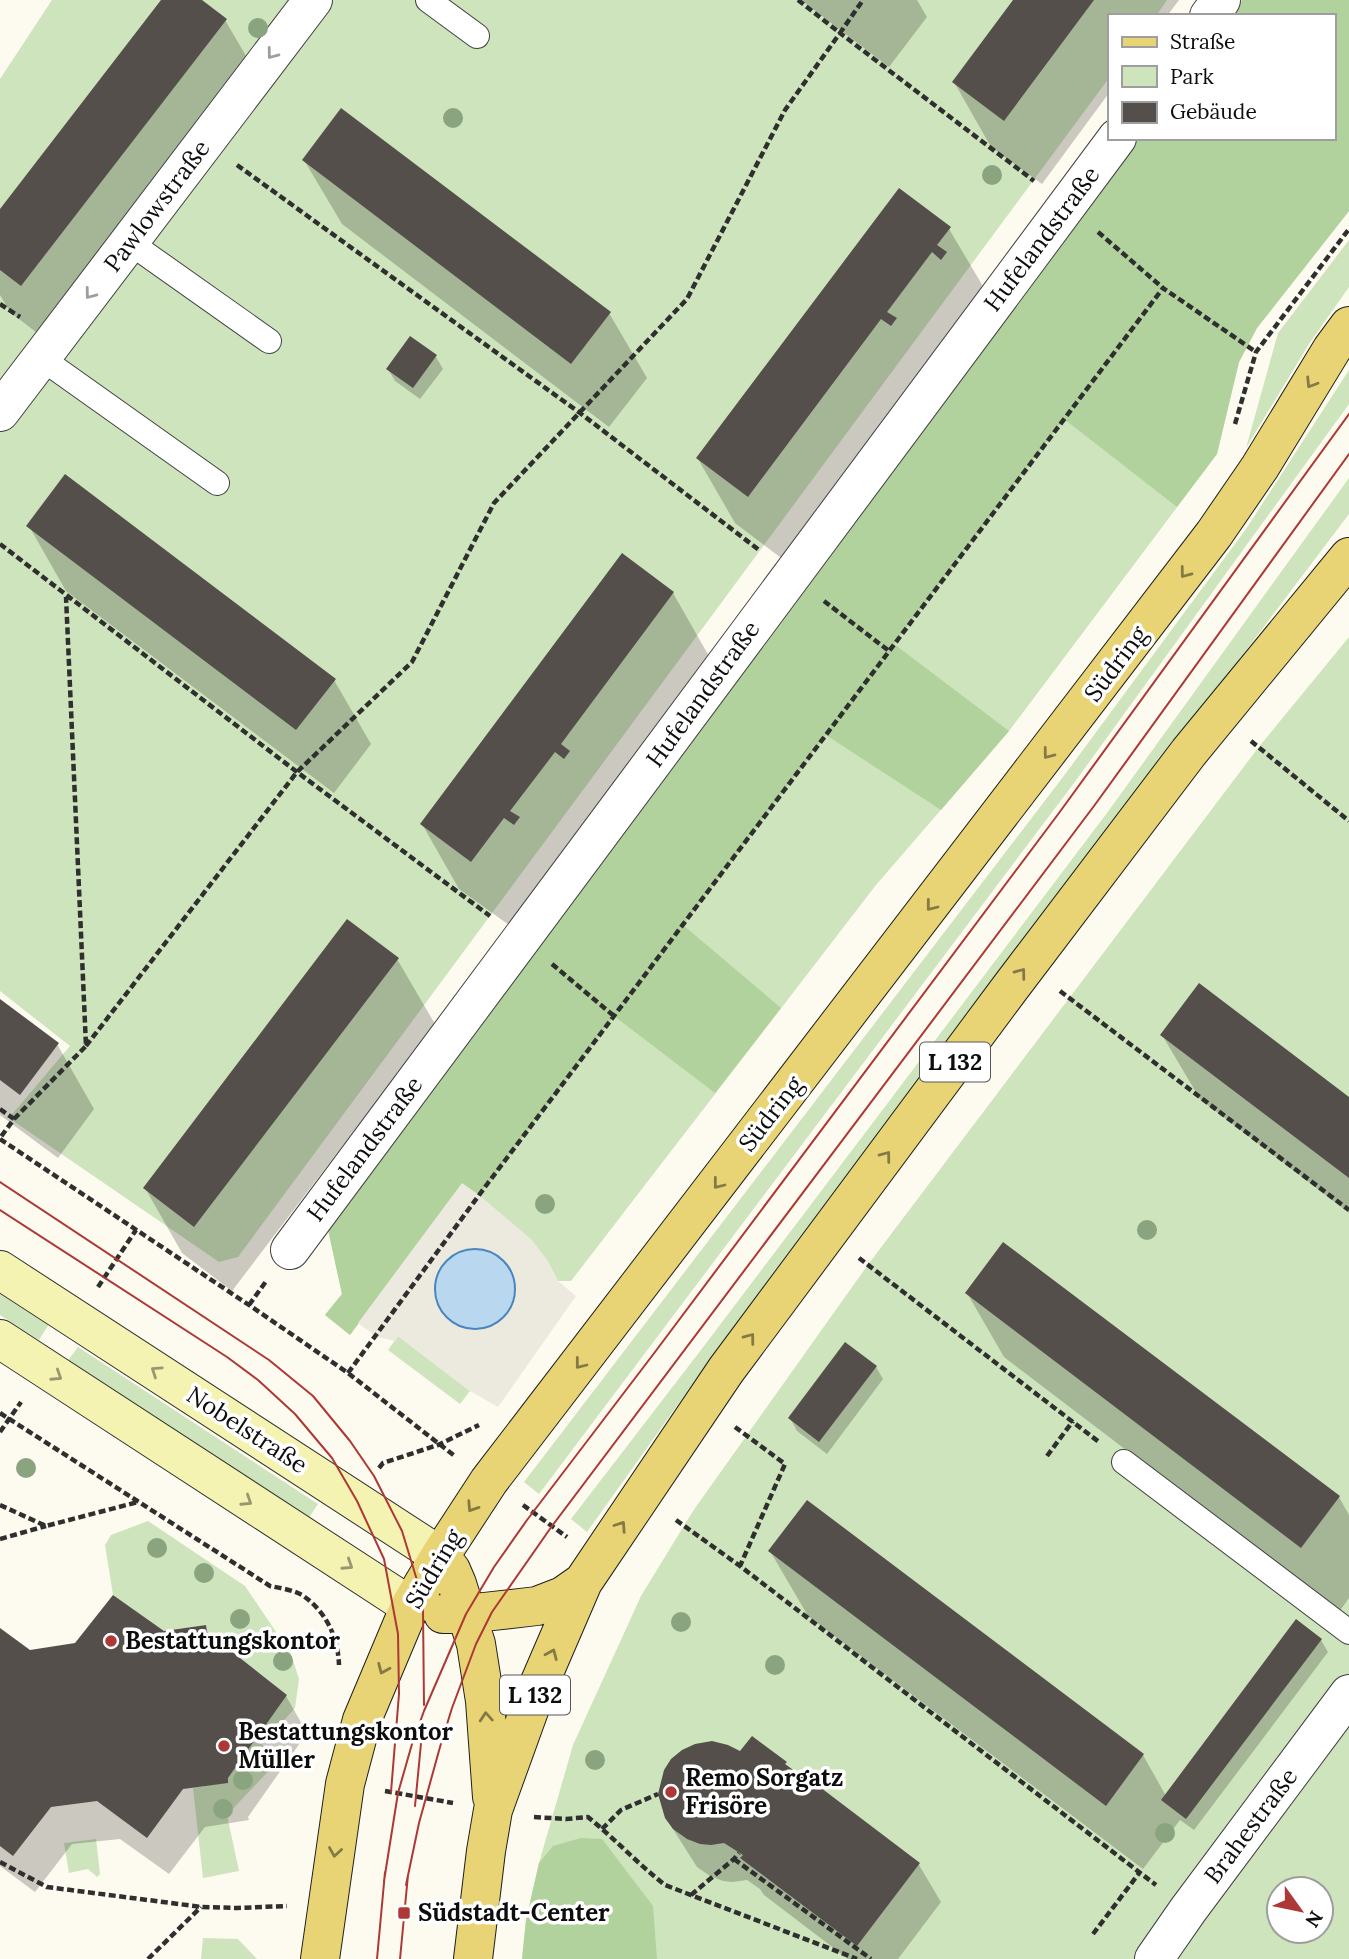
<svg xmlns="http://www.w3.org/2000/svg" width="1349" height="1959" font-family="Lora,serif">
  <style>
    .green { fill: #cee4bc; fill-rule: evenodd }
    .forest { fill: #b1d29d }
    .plaza { fill: #eceadf }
    .water { fill: #b9d7ef; stroke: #4986bd; stroke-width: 2 }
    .shadow { fill: #0003 }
    .building { fill: #544f4b }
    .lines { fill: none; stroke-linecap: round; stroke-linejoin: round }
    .lane-casing { stroke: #404040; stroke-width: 26 }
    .street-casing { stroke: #404040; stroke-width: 40 }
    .secondary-casing { stroke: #2f2f2f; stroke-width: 40 }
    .primary-casing { stroke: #1e1e1e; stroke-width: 40 }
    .path { stroke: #2f2f2f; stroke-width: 4.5; stroke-dasharray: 7 3.5; stroke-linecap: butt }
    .lane { stroke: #fff; stroke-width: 24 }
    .street { stroke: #fff; stroke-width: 38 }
    .secondary { stroke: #f5f3b1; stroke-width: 38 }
    .primary { stroke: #e8d474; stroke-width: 38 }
    .tram { stroke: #ad3835; stroke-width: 2 }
    .tree { fill: #8ba480 }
    .oneway { stroke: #9e9e9e }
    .oneway2 { stroke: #857a46 }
    .oneway3 { stroke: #98976f }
    .poi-dot { fill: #ad3835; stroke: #fff; stroke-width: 2.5 }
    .labels { text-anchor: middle; stroke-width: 7; stroke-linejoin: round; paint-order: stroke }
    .shield { fill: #fff; stroke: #565656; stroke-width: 2 }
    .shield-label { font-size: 23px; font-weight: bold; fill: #0d0d0d }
    .street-label { font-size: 24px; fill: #0d0d0d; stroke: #fff }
    .poi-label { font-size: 24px; font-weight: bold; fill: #0d0d0d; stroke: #fff; text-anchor: start }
  </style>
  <rect width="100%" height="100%" fill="#fdfbef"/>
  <path class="green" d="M52 0H1167L1156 16H1109V78L238 1257 219 1262 9 1118 70 1046 0 991V79Z
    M1242 0H1349V211L1257 328 1239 362 1217 454 1009 731 876 885 571 1281H558L547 1260 462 1184 350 1335 325 1315 342 1294 327 1225 1138 138H1333V16Z
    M1349 240V287L1309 344 1246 448 1278 333Z
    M1349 370V404L1074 783 539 1494 524 1482 1063 777 1246 529Z
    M1349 478V514L709 1361 587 1532 571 1519 704 1346 1107 813Z
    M1349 637V1959H522L526 1920 539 1863 573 1745 641 1596 693 1511 867 1266 1258 748ZM1279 1889H1321V1931H1279Z
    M0 1292 49 1324 39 1340 0 1315Z
    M398 1336 470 1391 460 1404 388 1350Z
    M78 1347 318 1504 308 1519 66 1363Z
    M148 1521 245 1586 291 1654 299 1679 295 1708 262 1745 280 1759 227 1815 239 1871 203 1878 193 1788 228 1782V1778L287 1695 207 1632 206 1625 164 1631 113 1595 105 1545 111 1535Z
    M96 1839 100 1874 97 1877 88 1869 69 1873 64 1843Z
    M203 1938 238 1939 257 1959H201Z"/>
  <path class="forest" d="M1242 0H1349V211L1257 328 1239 362 1217 454 1177 507 1064 419 894 644 1009 731 941 810 826 735 683 925 781 1008 715 1093 614 1016 479 1195 462 1184 350 1335 325 1315 342 1294 327 1225 1138 138H1333V16H1230Z
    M581 1838 602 1839 653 1906 657 1959H522L526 1920 539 1863 553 1846Z"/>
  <path class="plaza" d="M462 1183 479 1195 532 1240 547 1260 558 1281 576 1296 498 1407 470 1391 398 1336 394 1341 375 1336 358 1323Z"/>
  <path class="water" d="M435 1289a40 40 0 1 1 80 0a40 40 0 1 1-80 0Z"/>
  <path class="shadow" d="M163 0H199L225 20 263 85 59 350 10 312 0 295V212Z
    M801 0H917L927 17 889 67Z
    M1015 0H1179L1167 16H1109V93L1042 184 991 147 954 82Z
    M304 160 609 313 647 378 609 427 342 224Z
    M949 229 987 293 785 561 735 523 698 459Z
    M411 338 436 357 443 369 420 399 395 381 388 369Z
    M29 526 334 680 371 744 334 793 66 591Z
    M673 593 710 658 509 925 459 889 422 824Z
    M397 959 435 1024 232 1291 182 1253 145 1188Z
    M0 1001 57 1044 94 1109 58 1158 0 1115Z
    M1162 1035 1349 1099V1213L1200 1099Z
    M967 1293 1339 1497 1349 1515V1598L1339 1612 1004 1357Z
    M876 1367 883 1379 827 1454 797 1431 790 1418Z
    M770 1551 1143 1755 1166 1796 1321 1640 1328 1652 1194 1830 1180 1820 1143 1869 808 1616Z
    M205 1627 211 1637 286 1696 307 1733 248 1817 249 1820 205 1827 169 1874 120 1839 72 1844 35 1892 0 1866V1630L30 1652Z
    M741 1754 785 1763 789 1770 804 1778 919 1865 941 1902 898 1959H848L764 1895 760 1889 747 1880 733 1882 723 1881 710 1876 697 1867 666 1818Z"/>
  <path class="building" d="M161 0H202L227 19 21 286 0 270V209Z
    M1013 0H1094L1004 121 952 82Z
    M341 108 611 312 571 364 302 160Z
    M899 188 951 227 937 245 947 252 941 260 932 252 887 312 897 318 891 326 881 319 748 497 696 458Z
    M410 336 437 355 413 388 386 369Z
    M65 474 336 679 296 730 26 526Z
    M622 553 674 592 561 744 570 751 564 759 555 752 510 811 520 817 514 825 504 818 471 862 420 824Z
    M347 919 399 958 194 1227 143 1188Z
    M1199 983 1349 1097V1178L1160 1035Z
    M0 999 59 1043 20 1095 0 1080Z
    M1003 1242 1340 1496 1301 1548 965 1293Z
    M845 1342 877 1366 819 1442 788 1418Z
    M807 1500 1144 1754 1106 1806 768 1551Z
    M113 1595 164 1631 206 1625 207 1632 287 1695 228 1778V1783L183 1789 147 1838 97 1801 51 1807 13 1856 0 1846V1628L30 1650 75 1643Z
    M1296 1619 1322 1639 1186 1819 1161 1800Z
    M752 1736 787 1762 785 1764 803 1777 804 1775 920 1863 857 1946 740 1858 743 1855 724 1843 711 1845 700 1844 687 1839 673 1829 665 1818 658 1794 664 1770 671 1759 682 1750 695 1744 712 1741 728 1745 740 1751Z"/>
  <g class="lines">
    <g class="lane-casing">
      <path id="lane" d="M428 0 477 36
        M129 242 269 341
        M41 358 217 483
        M1124 1462 1349 1632"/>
    </g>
    <g class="street-casing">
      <path id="street" d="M1209 16 1221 0
        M0 412 313 0
        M290 1250 1117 138
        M1154 1959 1188 1910 1349 1694"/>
    </g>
    <g class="secondary-casing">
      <path id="secondary" d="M0 1270 440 1556
        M0 1339 410 1606"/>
    </g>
    <g class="primary-casing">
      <path id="primary" d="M440 1556 451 1570 457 1584 476 1644 485 1701 492 1797
        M443 1614H466L537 1606 563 1596 583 1582
        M320 1959 345 1784 362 1720 410 1606 440 1556 489 1481 1214 534 1260 467 1332 349 1349 326
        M473 1959 486 1851 493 1810 536 1691 583 1582 726 1370 1010 988 1189 752 1349 557"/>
    </g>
    <path class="path" d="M798 0 840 33 863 0
      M237 165 580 413 759 550
      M1098 232 1163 288
      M0 304 20 317
      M1235 424 1256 352 1349 229
      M0 544 297 772 490 916
      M824 601 889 651
      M1251 741 1349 821
      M552 964 614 1016
      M1060 991 1349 1210
      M86 1046 297 772 412 662 494 503 687 299 785 110 840 33 1034 181
      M0 1109 14 1119 0 1138
      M14 1119 86 1046 66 597
      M0 1139 249 1305 348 1373 456 1457
      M859 1258 1099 1442
      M98 1287 136 1230
      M249 1305 267 1280
      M348 1373 488 1183 1163 288 1256 352
      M0 1413 270 1586C280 1588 293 1590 302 1595 326 1611 338 1637 339 1665
      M735 1427 785 1464 740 1566
      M0 1432 21 1402
      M1047 1456 1073 1421
      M379 1468 383 1463 438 1445 479 1425
      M0 1505 46 1526 138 1502
      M523 1505 567 1537
      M676 1520 740 1566 1156 1885
      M0 1539 46 1526
      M385 1791 453 1803
      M534 1817 566 1819 588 1817C615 1839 638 1864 665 1885L857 1959
      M602 1829 621 1810 658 1794
      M734 1859 871 1959
      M0 1862 47 1887 202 1907 237 1908 287 1906
      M691 1895 734 1859 739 1853
      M1093 1934 1140 1872
      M148 1959 201 1907"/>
    <use href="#lane" class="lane"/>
    <use href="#street" class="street"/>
    <use href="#secondary" class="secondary"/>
    <use href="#primary" class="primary"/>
    <path class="tram" d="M0 1182 269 1360 313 1396 350 1441 374 1476 402 1531 420 1590 423 1611 424 1705
      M0 1210 227 1357 258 1380 295 1414 332 1458 357 1501 384 1559 398 1634 399 1694 391 1792
      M415 1806 422 1733
      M384 1881 398 1793 412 1744 424 1711 466 1614 494 1567 527 1520 655 1352 1059 813 1349 414
      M406 1885 419 1823 440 1747 452 1708 476 1644 492 1612 552 1526 1094 806 1349 454
      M377 1959 385 1872
      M400 1959 408 1875"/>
  </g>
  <g class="tree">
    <circle cx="258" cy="28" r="10"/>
    <circle cx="453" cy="118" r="10"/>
    <circle cx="992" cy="175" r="10"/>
    <circle cx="545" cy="1204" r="10"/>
    <circle cx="1147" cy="1230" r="10"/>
    <circle cx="26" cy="1468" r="10"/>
    <circle cx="157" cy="1548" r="10"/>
    <circle cx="204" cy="1573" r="10"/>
    <circle cx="240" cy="1619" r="10"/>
    <circle cx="681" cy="1622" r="10"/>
    <circle cx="283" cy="1661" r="10"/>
    <circle cx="775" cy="1665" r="10"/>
    <circle cx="595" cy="1760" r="10"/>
    <circle cx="243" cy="1780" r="10"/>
    <circle cx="223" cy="1809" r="10"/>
    <circle cx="1165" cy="1833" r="10"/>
  </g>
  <defs><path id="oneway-chevron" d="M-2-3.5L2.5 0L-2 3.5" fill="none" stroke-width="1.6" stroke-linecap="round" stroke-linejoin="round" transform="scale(1.75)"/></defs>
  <g class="oneway">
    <use href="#oneway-chevron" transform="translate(272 54) rotate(127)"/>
    <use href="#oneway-chevron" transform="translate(90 294) rotate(127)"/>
  </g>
  <g class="oneway2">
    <use href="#oneway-chevron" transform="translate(1311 383) rotate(122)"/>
    <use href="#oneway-chevron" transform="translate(1185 573) rotate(127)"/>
    <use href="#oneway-chevron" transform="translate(1048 754) rotate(127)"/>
    <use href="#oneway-chevron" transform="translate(931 906) rotate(128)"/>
    <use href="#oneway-chevron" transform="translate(1021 973) rotate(-53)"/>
    <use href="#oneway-chevron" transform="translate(886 1156) rotate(-53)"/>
    <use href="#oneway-chevron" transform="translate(718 1184) rotate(128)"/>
    <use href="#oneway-chevron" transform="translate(750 1338) rotate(-53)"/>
    <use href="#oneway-chevron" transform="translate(580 1364) rotate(128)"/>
    <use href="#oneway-chevron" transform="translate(472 1507) rotate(123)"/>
    <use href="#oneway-chevron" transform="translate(621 1526) rotate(-56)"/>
    <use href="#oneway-chevron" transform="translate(552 1654) rotate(-67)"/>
    <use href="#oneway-chevron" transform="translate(383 1669) rotate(113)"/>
    <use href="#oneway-chevron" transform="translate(486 1717) rotate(-94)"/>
    <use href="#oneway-chevron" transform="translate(335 1852) rotate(99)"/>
  </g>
  <g class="oneway3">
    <use href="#oneway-chevron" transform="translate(156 1371) rotate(-146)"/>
    <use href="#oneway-chevron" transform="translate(57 1376) rotate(33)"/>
    <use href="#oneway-chevron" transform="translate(247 1501) rotate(33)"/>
    <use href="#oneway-chevron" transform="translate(348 1565) rotate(33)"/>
  </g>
  <g class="poi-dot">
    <circle cx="111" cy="1641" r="7"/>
    <circle cx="224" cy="1746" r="7"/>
    <circle cx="671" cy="1792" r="7"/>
    <rect x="397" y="1906" width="14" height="14" rx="3.5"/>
  </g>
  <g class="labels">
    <g class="shield">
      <rect x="920" y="1042.5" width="70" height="39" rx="5"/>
      <rect x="500" y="1675.5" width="70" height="39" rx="5"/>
    </g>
    <g class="shield-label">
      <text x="955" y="1070">L 132</text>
      <text x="535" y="1703">L 132</text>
    </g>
    <g class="street-label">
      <text transform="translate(157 206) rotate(-53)" y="8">Pawlowstraße</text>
      <text transform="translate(1042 239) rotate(-53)" y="8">Hufelandstraße</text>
      <text transform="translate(1116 664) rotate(-53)" y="8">Südring</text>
      <text transform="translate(703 694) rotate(-54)" y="8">Hufelandstraße</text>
      <text transform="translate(771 1114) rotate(-52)" y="8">Südring</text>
      <text transform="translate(365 1149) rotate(-53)" y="8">Hufelandstraße</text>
      <text transform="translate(247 1430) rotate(33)" y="8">Nobelstraße</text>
      <text transform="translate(434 1569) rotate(-59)" y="8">Südring</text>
      <text transform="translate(1251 1826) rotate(-53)" y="8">Brahestraße</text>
    </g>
    <g class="poi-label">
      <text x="125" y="1649">Bestattungskontor</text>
      <text x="238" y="1740">Bestattungskontor<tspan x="238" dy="28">Müller</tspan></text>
      <text x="685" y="1786">Remo Sorgatz<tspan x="685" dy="28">Frisöre</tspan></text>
      <text x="418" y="1921">Südstadt-Center</text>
    </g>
  </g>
  <rect x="1108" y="14" width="228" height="126" fill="#ffffff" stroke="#9e9e9e" stroke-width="2"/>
  <rect x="1122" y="37" width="35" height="10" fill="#e8d474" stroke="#9e9e9e" stroke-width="2"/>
  <text x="1170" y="49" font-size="21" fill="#0d0d0d">Straße</text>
  <rect x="1122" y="66" width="35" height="21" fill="#cee4bc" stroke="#9e9e9e" stroke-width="2"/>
  <text x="1170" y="84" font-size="21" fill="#0d0d0d">Park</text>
  <rect x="1122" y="102" width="35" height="21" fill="#544f4b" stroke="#9e9e9e" stroke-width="2"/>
  <text x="1170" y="119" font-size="21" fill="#0d0d0d">Gebäude</text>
  <g transform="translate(1300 1910) rotate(123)"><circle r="33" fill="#ffffff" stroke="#9e9e9e" stroke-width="2"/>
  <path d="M0-5L12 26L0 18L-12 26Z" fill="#ad3835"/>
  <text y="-10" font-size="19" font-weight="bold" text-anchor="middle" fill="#0d0d0d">N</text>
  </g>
</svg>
